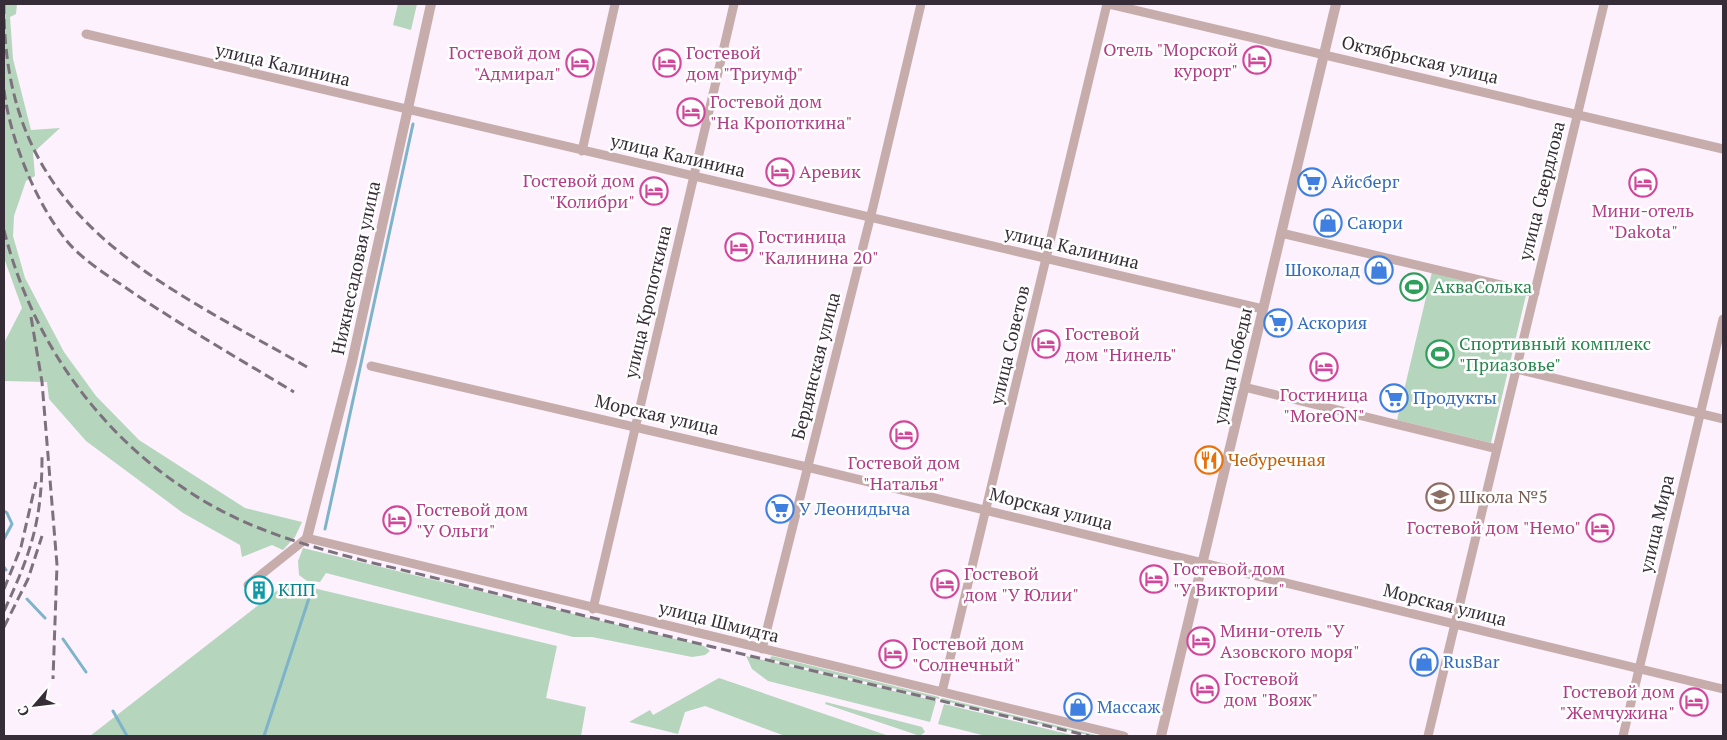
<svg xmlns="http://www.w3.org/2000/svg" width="1727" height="740" font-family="'PT Serif',serif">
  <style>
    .green { fill: #b6d5bd }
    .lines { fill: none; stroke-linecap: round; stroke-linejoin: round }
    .stream { stroke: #7db4ca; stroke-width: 3 }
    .minor { stroke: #c6adab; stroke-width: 9 }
    .tertiary { stroke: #c6adab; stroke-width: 10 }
    .rail { stroke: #7c727d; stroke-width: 3; stroke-dasharray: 10 5; stroke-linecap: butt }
    .labels { text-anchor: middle; stroke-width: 5; stroke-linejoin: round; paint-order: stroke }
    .hotel-label { font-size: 18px; fill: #b23c85; stroke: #fff; text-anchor: start }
    .street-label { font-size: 18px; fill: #372d38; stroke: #fff }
    .shop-label { font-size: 18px; fill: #366cbe; stroke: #fff; text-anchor: start }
    .leisure-label { font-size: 18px; fill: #27864d; stroke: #fff; text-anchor: start }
    .food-label { font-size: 18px; fill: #c56008; stroke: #fff; text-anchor: start }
    .education-label { font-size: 18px; fill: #785e54; stroke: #fff; text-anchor: start }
    .culture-label { font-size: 18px; fill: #0d838f; stroke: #fff; text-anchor: start }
  </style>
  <rect width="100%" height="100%" fill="#fcf1fd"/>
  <path class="green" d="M4 4H17L16 14 10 17 13 59 31 130 60 128 33 153 35 176 26 181 14 216 13 236 25 278 64 352 96 396 139 440 245 508 302 522 295 537 283 550 272 545 242 557 240 545 183 513 86 441 49 399 47 382 4 381V343L22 308 4 258Z
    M398 4H417L411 30 393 25Z
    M1432 272 1526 295 1491 443 1397 420Z
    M303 548 704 646 710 651 705 655 692 657 592 637H573L326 573 320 582 307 581 299 575 298 561Z
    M288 582 557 646 546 698 586 707 581 736H90Z
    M746 656 936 701 930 722 768 681 752 669Z
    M772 656 939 697V699L769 659Z
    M719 678 889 736H785L705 706 685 712 678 734 629 722 650 710 653 715Z
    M942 698 1100 736H1092L941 700Z
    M826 702 922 727 925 732 920 736 825 704Z
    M944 704 1076 736H986L938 724Z"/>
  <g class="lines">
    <path class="stream" d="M4 511 7 513 12 524 4 539
      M325 529 413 124
      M4 567 6 570
      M27 599 45 618
      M63 639 86 672
      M113 711 127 736
      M264 736 310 595"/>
    <path class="minor" d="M1109 4 1723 149
      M86 34 1263 309
      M582 151 615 4
      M1281 233 1535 293
      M371 366 807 467 1723 689
      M1516 369 1723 419
      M1244 387 1497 449
      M248 585 307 538 1124 736
      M593 609 734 4
      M762 649 873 207 921 4
      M942 692 1107 4
      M1428 736 1604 4
      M1623 736 1723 319"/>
    <path class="tertiary" d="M307 538 352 362 431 4
      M1161 736 1336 4"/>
    <path class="rail" d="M4 4C3 216 147 276 307 367
      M4 90C10 138 35 202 66 240 83 261 109 276 132 292 184 327 239 359 294 392
      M4 230C30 335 94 429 185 489 244 529 304 545 373 563 416 573 459 584 502 595 697 645 894 689 1089 736
      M31 317 42 382 57 565 53 679
      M4 589 21 547 36 482
      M4 611C31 553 42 521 42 457
      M4 627 28 579 42 536"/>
  </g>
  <defs>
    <g id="hotel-ring" transform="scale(1.4375)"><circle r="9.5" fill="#fff" stroke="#d1479c" stroke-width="1.5"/><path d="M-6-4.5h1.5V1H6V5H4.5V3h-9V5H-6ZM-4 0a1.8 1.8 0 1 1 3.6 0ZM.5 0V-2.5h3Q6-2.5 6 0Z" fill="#d1479c"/></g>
    <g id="supermarket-ring" transform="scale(1.4375)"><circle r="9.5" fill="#fff" stroke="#3f7fe0" stroke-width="1.5"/><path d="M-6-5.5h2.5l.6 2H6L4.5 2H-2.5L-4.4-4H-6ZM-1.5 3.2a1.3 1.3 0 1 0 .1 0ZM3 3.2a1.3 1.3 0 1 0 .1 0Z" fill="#3f7fe0"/></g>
    <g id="shop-ring" transform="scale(1.4375)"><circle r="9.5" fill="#fff" stroke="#3f7fe0" stroke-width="1.5"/><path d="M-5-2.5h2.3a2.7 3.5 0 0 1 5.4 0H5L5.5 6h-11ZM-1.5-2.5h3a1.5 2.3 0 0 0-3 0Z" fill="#3f7fe0"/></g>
    <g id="stadium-ring" transform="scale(1.4375)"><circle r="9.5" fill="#fff" stroke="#2e9e5b" stroke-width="1.5"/><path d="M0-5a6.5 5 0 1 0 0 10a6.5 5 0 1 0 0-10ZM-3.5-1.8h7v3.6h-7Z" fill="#2e9e5b"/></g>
    <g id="restaurant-ring" transform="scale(1.4375)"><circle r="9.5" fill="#fff" stroke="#e8710a" stroke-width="1.5"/><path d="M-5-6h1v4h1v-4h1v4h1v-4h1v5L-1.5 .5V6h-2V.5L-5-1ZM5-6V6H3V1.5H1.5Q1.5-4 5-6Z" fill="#e8710a"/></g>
    <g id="school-ring" transform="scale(1.4375)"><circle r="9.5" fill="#fff" stroke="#8d6e63" stroke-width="1.5"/><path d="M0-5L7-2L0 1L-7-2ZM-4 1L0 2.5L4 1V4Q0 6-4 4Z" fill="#8d6e63"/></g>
    <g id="building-ring" transform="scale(1.4375)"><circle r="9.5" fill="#fff" stroke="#0f9aa8" stroke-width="1.5"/><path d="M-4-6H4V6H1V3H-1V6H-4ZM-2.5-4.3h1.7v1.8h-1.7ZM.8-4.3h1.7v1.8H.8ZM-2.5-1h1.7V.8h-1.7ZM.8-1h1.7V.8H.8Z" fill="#0f9aa8"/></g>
  </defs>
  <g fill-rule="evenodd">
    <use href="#hotel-ring" x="1257" y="60"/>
    <use href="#hotel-ring" x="580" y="63"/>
    <use href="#hotel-ring" x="667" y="63"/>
    <use href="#hotel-ring" x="691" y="112"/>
    <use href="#hotel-ring" x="780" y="172"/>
    <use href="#supermarket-ring" x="1312" y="182"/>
    <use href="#hotel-ring" x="1643" y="183"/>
    <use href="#hotel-ring" x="654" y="191"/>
    <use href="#shop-ring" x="1328" y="223"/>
    <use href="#hotel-ring" x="739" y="247"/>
    <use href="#shop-ring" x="1379" y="270"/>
    <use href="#stadium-ring" x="1414" y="287"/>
    <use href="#supermarket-ring" x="1278" y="323"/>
    <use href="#hotel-ring" x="1046" y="344"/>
    <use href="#stadium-ring" x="1440" y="354"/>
    <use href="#hotel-ring" x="1324" y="367"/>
    <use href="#supermarket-ring" x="1394" y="398"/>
    <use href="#hotel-ring" x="904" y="435"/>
    <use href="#restaurant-ring" x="1209" y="460"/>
    <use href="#school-ring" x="1440" y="497"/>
    <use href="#supermarket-ring" x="780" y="509"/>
    <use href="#hotel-ring" x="397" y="520"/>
    <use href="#hotel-ring" x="1600" y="528"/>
    <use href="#hotel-ring" x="1154" y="579"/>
    <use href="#hotel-ring" x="945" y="584"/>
    <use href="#building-ring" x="259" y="590"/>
    <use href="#hotel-ring" x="1201" y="641"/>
    <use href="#hotel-ring" x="893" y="654"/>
    <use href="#shop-ring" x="1424" y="662"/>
    <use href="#hotel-ring" x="1205" y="689"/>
    <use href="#hotel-ring" x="1694" y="702"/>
    <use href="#shop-ring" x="1078" y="707"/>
  </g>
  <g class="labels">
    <g class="hotel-label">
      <text x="1238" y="56" text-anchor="end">Отель "Морской<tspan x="1238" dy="21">курорт"</tspan></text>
      <text x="561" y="59" text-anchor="end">Гостевой дом<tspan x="561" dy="21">"Адмирал"</tspan></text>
      <text x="686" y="59">Гостевой<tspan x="686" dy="21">дом "Триумф"</tspan></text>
      <text x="710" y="108">Гостевой дом<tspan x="710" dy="21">"На Кропоткина"</tspan></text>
      <text x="799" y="178">Аревик</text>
      <text x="635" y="187" text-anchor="end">Гостевой дом<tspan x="635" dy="21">"Колибри"</tspan></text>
      <text x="1643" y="217" text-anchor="middle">Мини-отель<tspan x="1643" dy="21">"Dakota"</tspan></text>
      <text x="758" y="243">Гостиница<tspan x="758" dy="21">"Калинина 20"</tspan></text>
      <text x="1065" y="340">Гостевой<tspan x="1065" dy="21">дом "Нинель"</tspan></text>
      <text x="1324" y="401" text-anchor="middle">Гостиница<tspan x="1324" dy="21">"MoreON"</tspan></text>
      <text x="904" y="469" text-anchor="middle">Гостевой дом<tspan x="904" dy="21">"Наталья"</tspan></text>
      <text x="416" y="516">Гостевой дом<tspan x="416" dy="21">"У Ольги"</tspan></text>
      <text x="1581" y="534" text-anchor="end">Гостевой дом "Немо"</text>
      <text x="1173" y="575">Гостевой дом<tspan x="1173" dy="21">"У Виктории"</tspan></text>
      <text x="964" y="580">Гостевой<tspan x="964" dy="21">дом "У Юлии"</tspan></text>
      <text x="1220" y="637">Мини-отель "У<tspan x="1220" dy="21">Азовского моря"</tspan></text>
      <text x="912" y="650">Гостевой дом<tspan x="912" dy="21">"Солнечный"</tspan></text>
      <text x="1224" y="685">Гостевой<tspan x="1224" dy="21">дом "Вояж"</tspan></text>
      <text x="1675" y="698" text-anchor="end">Гостевой дом<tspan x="1675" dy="21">"Жемчужина"</tspan></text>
    </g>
    <g class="street-label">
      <text transform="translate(1420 60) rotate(13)" y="6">Октябрьская улица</text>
      <text transform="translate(283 65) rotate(13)" y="6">улица Калинина</text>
      <text transform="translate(678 156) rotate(13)" y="6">улица Калинина</text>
      <text transform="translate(1542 191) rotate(-76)" y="6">улица Свердлова</text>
      <text transform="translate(1072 248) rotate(13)" y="6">улица Калинина</text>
      <text transform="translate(356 268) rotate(-78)" y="6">Нижнесадовая улица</text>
      <text transform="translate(648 302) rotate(-77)" y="6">улица Кропоткина</text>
      <text transform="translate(1010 345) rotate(-77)" y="6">улица Советов</text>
      <text transform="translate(816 366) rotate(-76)" y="6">Бердянская улица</text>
      <text transform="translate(1233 366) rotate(-77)" y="6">улица Победы</text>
      <text transform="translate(657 415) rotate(13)" y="6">Морская улица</text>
      <text transform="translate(1051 509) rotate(14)" y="6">Морская улица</text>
      <text transform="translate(1657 524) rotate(-77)" y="6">улица Мира</text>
      <text transform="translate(1445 605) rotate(14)" y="6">Морская улица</text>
      <text transform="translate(719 622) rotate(14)" y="6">улица Шмидта</text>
    </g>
    <g class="shop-label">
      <text x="1331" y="188">Айсберг</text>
      <text x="1347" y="229">Саюри</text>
      <text x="1360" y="276" text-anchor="end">Шоколад</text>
      <text x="1297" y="329">Аскория</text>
      <text x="1413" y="404">Продукты</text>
      <text x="799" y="515">У Леонидыча</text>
      <text x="1443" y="668">RusBar</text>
      <text x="1097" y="713">Массаж</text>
    </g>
    <g class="leisure-label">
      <text x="1433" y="293">АкваСолька</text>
      <text x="1459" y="350">Спортивный комплекс<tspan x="1459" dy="21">"Приазовье"</tspan></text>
    </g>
    <g class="food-label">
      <text x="1228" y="466">Чебуречная</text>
    </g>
    <g class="education-label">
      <text x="1459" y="503">Школа №5</text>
    </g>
    <g class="culture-label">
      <text x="278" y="596">КПП</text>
    </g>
  </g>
  <rect width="1727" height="740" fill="none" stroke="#372d38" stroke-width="10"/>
  <g transform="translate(35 705) rotate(242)" stroke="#ffffff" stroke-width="4" paint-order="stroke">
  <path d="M0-4L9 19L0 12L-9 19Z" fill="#372d38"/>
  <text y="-8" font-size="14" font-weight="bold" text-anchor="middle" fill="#372d38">С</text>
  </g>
</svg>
